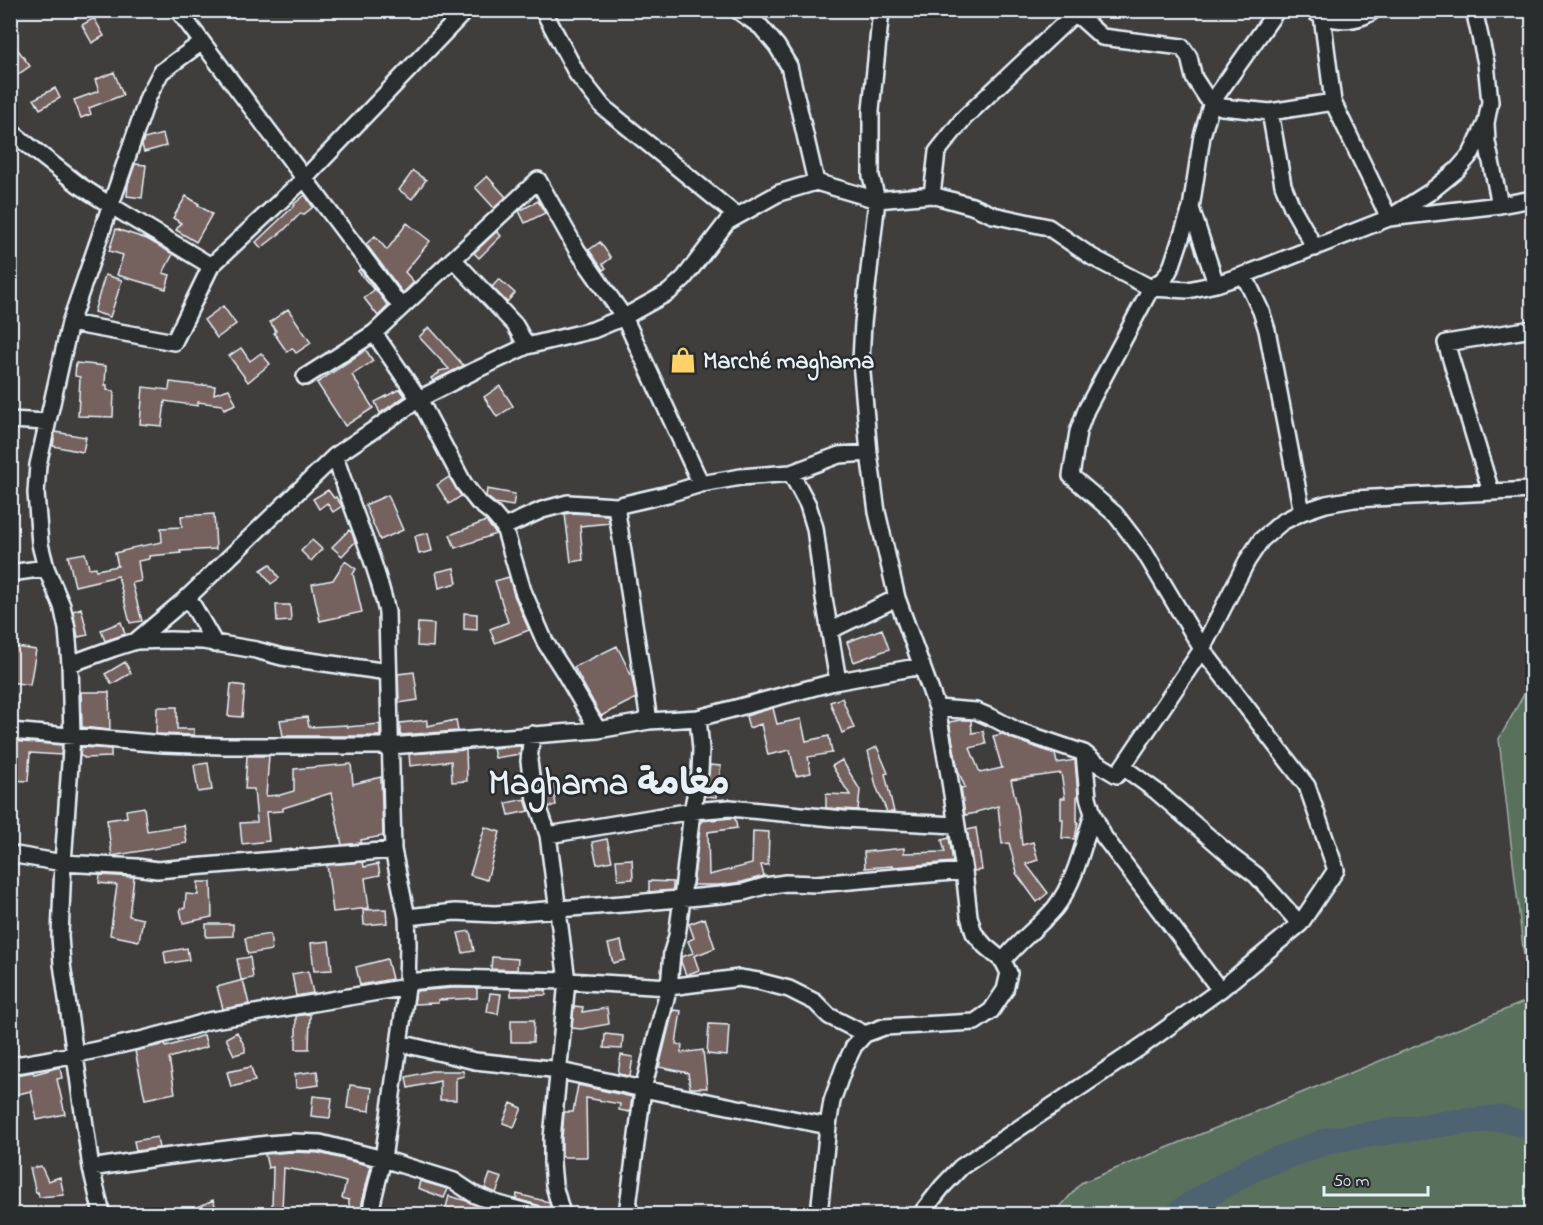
<svg xmlns="http://www.w3.org/2000/svg" width="1543" height="1225" font-family="'Indie Flower','Playpen Sans Arabic',sans-serif">
  <style>
    .green { fill: #596f5b; stroke: #a0b0aa; stroke-width: 1.5 }
    .lines { fill: none; stroke-linecap: round; stroke-linejoin: round }
    .river { stroke: #4d6471; stroke-width: 26 }
    .building { fill: #75625f; stroke: #e8f1f8; stroke-width: 1.5 }
    .street-casing { stroke: #e8f1f8; stroke-width: 20 }
    .street { stroke: #2a2d2e; stroke-width: 15 }
    .labels { text-anchor: middle; stroke-width: 5; stroke-linejoin: round; paint-order: stroke }
    .poi-label { font-size: 24px; font-weight: bold; fill: #e8f1f8; stroke: #2a2d2e; text-anchor: start }
    .town-label { font-size: 36px; font-weight: bold; fill: #e8f1f8; stroke: #2a2d2e }
  </style>
  <rect width="100%" height="100%" fill="#403d3d"/>
  <filter id="ink" filterUnits="userSpaceOnUse"><feTurbulence type="fractalNoise" baseFrequency=".0167" numOctaves="2"/><feDisplacementMap in="SourceGraphic" scale="12" xChannelSelector="R" yChannelSelector="G"/><feConvolveMatrix kernelMatrix="1 2 1 2 8 2 1 2 1" color-interpolation-filters="sRGB"/></filter>
  <g filter="url(#ink)">
    <path class="green" d="M1532 680V1214H1054L1081 1183 1529 1000 1499 739Z"/>
    <g class="lines">
      <path class="river" d="M1178 1214 1190 1205 1254 1168 1330 1140 1450 1123 1500 1118 1532 1127"/>
    </g>
    <path class="building" d="M94 18 104 36 92 43 82 25Z
      M10 39 30 66 10 80Z
      M114 72 123 95 89 108 91 114 81 118 74 100 99 91 95 80Z
      M55 88 60 98 40 109 34 99Z
      M163 134 166 146 144 152 142 145 144 139Z
      M135 164 146 165 142 198 127 196 128 184Z
      M413 171 426 180 412 199 399 190Z
      M487 176 506 197 494 208 475 187Z
      M305 195 313 207 303 215 301 213 283 231 261 248 256 242 295 205 294 204Z
      M186 196 199 204 198 205 212 214 196 242 176 230 181 223 173 218Z
      M538 201 545 213 525 223 519 211Z
      M407 223 430 241 405 272 414 282 403 293 366 244 375 236 387 250Z
      M116 229 147 239 173 254 163 273 170 275 166 289 117 275 123 255 109 251Z
      M497 231 501 236 479 258 474 253Z
      M600 242 611 258 603 264 606 268 603 270 589 250Z
      M360 269 388 306 378 316 364 298 374 290 358 271Z
      M105 275 122 280 110 317 94 312Z
      M499 279 515 293 507 302 492 287Z
      M223 306 236 324 217 338 204 320Z
      M288 309 311 343 296 353 292 348 287 352 274 333 276 331 270 322Z
      M429 327 463 365H465L433 381 431 378 439 373V371L449 369 419 337Z
      M241 348 250 361 261 353 270 364 248 382 229 356Z
      M366 350 373 361 352 375 373 408 345 426 317 383Z
      M76 363 106 366 105 385H107V390L114 391 113 417 78 416 80 377 75 376Z
      M170 382 202 386 203 385 215 386 214 394 229 389 236 404 224 409 222 405 198 402V406L165 401 162 426 140 424 143 387 169 390Z
      M500 386 513 406 497 417 484 397Z
      M400 389 405 396 380 413 375 402Z
      M55 432 86 437 83 452 53 446Z
      M449 477 461 496 449 504 437 485Z
      M487 489 515 494 513 506 495 503 486 496Z
      M328 490 334 498 336 497 342 506 333 512 327 503 319 509 313 499Z
      M388 495 403 530 380 540 365 505Z
      M571 513 608 515 609 523 580 526 583 560 571 562 565 514Z
      M214 514 216 549 180 551 181 553 149 556V559L138 561 141 581 132 583 142 621 130 623 118 576 75 586 68 556 85 553 89 568 96 567V570L118 566 115 553 131 549V548L162 542 161 528 182 527 181 516Z
      M486 521 496 534 455 548 450 535Z
      M349 530 352 533 355 542 342 556 332 547Z
      M428 533 432 551 419 554 415 536Z
      M312 540 322 549 311 561 301 551Z
      M345 561 356 569 353 574 362 612 320 621 312 584 333 580Z
      M270 564 279 578 271 584 261 570Z
      M454 568 457 583 439 588 436 572Z
      M509 577 514 595 529 630 495 643 490 629 508 622 495 581Z
      M276 605H290L291 621 277 622Z
      M81 608 88 635 78 637 73 611Z
      M464 613 477 614V630L464 629Z
      M121 622 125 634 105 641 101 630Z
      M418 623 434 624 433 647 417 646Z
      M882 629 889 649 854 662 847 642Z
      M10 646 36 650 30 685 10 682Z
      M617 646 632 677 636 698 601 716 574 667Z
      M125 662 131 673 112 684 105 674Z
      M414 672 418 700 399 703 398 674Z
      M231 684 245 686 242 717 228 716Z
      M81 692H109L110 730 82 727Z
      M842 698 854 728 842 733 830 702Z
      M157 707H177V729H194V735L156 734Z
      M773 708 777 724 801 719 806 741 829 736 832 753 808 757 811 773 796 776 790 750 768 755 761 724 749 728 746 716Z
      M307 717 309 727 346 725 347 727 380 724V736H283L280 720Z
      M427 720V726L456 720 458 731 400 735V723Z
      M961 720H971L972 733 983 731 986 744 970 748 980 773 1002 768 993 736 1003 734 1013 739 1055 754 1057 763 1075 760 1078 795 1077 796V822H1078L1075 839 1062 838 1063 819H1061V798H1065L1061 773 1011 780 1018 810 1022 845 1033 842 1038 860 1026 864 1048 893 1037 902 1016 873 1017 872 1009 843 1002 844 998 806 976 812V813L965 815 961 788 965 787 958 770 949 722Z
      M10 741 62 745 61 755 30 753 28 781 10 780Z
      M521 746 520 754 495 758 493 748Z
      M81 747 111 749V757L84 758V757L80 756Z
      M877 747 888 773 885 774 894 812H887L876 786 868 751Z
      M466 750 467 781 452 782 451 761 410 766 409 754Z
      M247 756H269L266 796 280 795 294 791V769L351 764 353 784 381 777 383 836 361 840V843L342 845 331 793 283 808V811L266 812 269 841 242 844 240 823 257 822 254 789H245Z
      M842 760 860 790 858 810 826 808V794L850 795 832 766Z
      M208 763 212 790 198 792 194 765Z
      M710 765 721 766 716 797 705 796Z
      M552 781 556 805 549 807 542 783Z
      M525 799 529 811 509 815 506 803Z
      M144 807 147 831 184 825 187 843 112 856 107 820 127 817 126 810Z
      M731 818H735L737 828 708 832 709 875 752 864 753 831 769 832 768 865H761L764 876 742 882 719 885H693L701 821Z
      M485 827 500 832 487 880 470 875Z
      M976 828 982 870 974 871 967 830Z
      M949 838 953 862 893 867V866L865 868 864 852 904 848V853L945 852 942 840Z
      M607 839 612 861 597 864 592 842Z
      M632 859 633 879 618 880 616 860Z
      M363 862 364 867 378 864 380 875 365 878 369 908 333 912 327 865Z
      M100 875 134 877 129 916 143 919 139 941 110 935 117 885 99 883Z
      M649 881 673 882V890L649 892Z
      M198 882H211L212 917 183 923 180 909 185 908 186 894 198 895Z
      M386 909 387 923 364 925 363 910Z
      M705 918 715 948 694 956 699 970 686 975 681 962V957L693 953 688 941 694 938 689 924Z
      M206 924H233V936L206 937Z
      M470 931 474 951 463 953 458 933Z
      M270 934 272 950 248 954 245 938Z
      M329 941 332 970 314 971 311 943Z
      M621 941 625 960 613 963 608 944Z
      M187 948 189 960 166 964 164 952Z
      M250 957 253 978 241 980 237 959Z
      M492 957 518 959 517 970 491 969Z
      M387 959 392 979 360 985 356 967Z
      M308 971 313 993 296 996 292 974Z
      M243 980 249 1004 223 1009 217 987Z
      M452 988H477V998L438 1000V1003L414 1004 416 991Z
      M511 989 546 990V995L511 996Z
      M490 993 501 994 498 1014 487 1012Z
      M574 1006 583 1007 582 1012 607 1008 609 1024 581 1029 572 1028Z
      M673 1010 681 1011 676 1044 682 1045 681 1053 703 1050 707 1088H690L688 1073 659 1067Z
      M310 1014 309 1049H296V1016Z
      M511 1020H534L533 1042H511Z
      M709 1024 729 1025 727 1056 707 1054Z
      M237 1032 245 1047V1052L234 1055 226 1038Z
      M605 1034 623 1036 622 1049 604 1048Z
      M204 1035 207 1047 169 1058 175 1093 145 1099 135 1051 165 1044 166 1047Z
      M621 1055 633 1057 630 1076 618 1074Z
      M60 1067 62 1078 57 1079 65 1114 37 1120 31 1091 10 1096V1076L33 1072 34 1074Z
      M251 1067 255 1081 231 1087 227 1072Z
      M317 1071 319 1085 296 1088 295 1074Z
      M431 1071H463L464 1076 456 1078V1100H440V1081L408 1088 406 1077Z
      M350 1085 372 1088 370 1111 347 1108Z
      M578 1085 632 1097 630 1112 619 1110 620 1104 586 1098 587 1157H562V1138L564 1112H573Z
      M313 1096 332 1098 330 1118 311 1116Z
      M511 1103 522 1108 514 1127 503 1123Z
      M157 1137 159 1148 136 1151 134 1141Z
      M293 1152 319 1153 371 1166 362 1202 361 1215H349V1200L342 1198 346 1182 313 1173 284 1168 282 1209H272L273 1167 268 1168 265 1154Z
      M41 1166 48 1181 60 1177 64 1195 39 1197 38 1192 36 1193 30 1168Z
      M490 1174 502 1178 496 1193 485 1188Z
      M420 1181 448 1189 444 1198 418 1188Z
      M517 1194 549 1202 551 1214 543 1212 541 1208 537 1205 516 1199Z
      M449 1196 467 1201 499 1215H444Z
      M213 1200 219 1215H181Z"/>
    <g class="lines">
      <g class="street-casing">
        <path id="street" d="M178 10 401 307
          M543 10 577 74 603 107 737 216
          M737 10 761 27 777 46 789 66 816 182
          M1312 10C1324 20 1347 22 1361 17 1365 16 1370 13 1374 10
          M1474 10 1486 63 1490 102 1486 123 1487 142 1500 205
          M1074 12 1102 37 1182 47 1189 57 1194 78 1207 98 1222 107 1270 112 1333 102
          M1322 16 1333 102 1389 218 1500 205 1532 199
          M1270 112 1283 185 1292 207 1315 248
          M10 131 79 185 110 205 211 266
          M932 195 937 152 964 118 1071 17 1075 10
          M1191 208 1216 284
          M453 259 515 325 527 346
          M1244 275 1261 311 1267 330 1302 512
          M70 323 174 342 211 266 305 178 466 10
          M374 333 419 399 464 484 478 502 493 514 504 527 523 591 545 642 563 670 598 730
          M305 377 374 333 538 180 577 250 624 317 701 484
          M10 420 47 422
          M335 456C351 508 375 558 387 612L393 850 407 917 408 944 407 987 383 1159 372 1204 371 1214
          M791 473 808 505 815 528 824 598 838 681
          M1491 492 1446 343 1532 329
          M616 506 649 721
          M504 527 542 510 568 503 616 506 668 494 701 484 741 477 791 473 839 455 869 453
          M10 573 46 568
          M188 597 215 644
          M831 630 897 598
          M136 641 188 597 335 456 419 399 476 370 527 346 593 330 624 317 669 292 684 278 727 222 779 193 816 182 877 200 932 195 972 206 993 215 1048 227 1092 257 1151 288 1188 290 1216 284 1244 275 1389 218 1430 192 1457 170 1471 154 1486 123
          M70 664 114 648 136 641 170 640 203 641 256 650 282 657 388 672
          M937 708 976 711 995 719 1016 730 1084 753 1095 762 1117 775 1202 649 1247 561 1261 540 1282 522 1302 512 1326 504 1354 499 1532 490
          M10 731 164 744 222 746H390L598 730 649 721 698 718 834 682 922 666
          M532 734 529 761 533 791 548 835 567 981 552 1138V1163L554 1185 562 1214
          M1084 753 1088 797 1093 814 1104 837 1220 990
          M1123 767 1156 791 1232 857 1256 875 1300 924
          M548 835 692 811 730 808 843 819 956 825
          M10 854 63 863 136 867 157 870 393 850
          M407 917 455 912 495 914 635 903 720 895 744 892 765 886 786 883 816 884 964 871
          M1003 961C1018 941 1039 927 1055 908 1076 881 1083 845 1093 814
          M407 982 452 978 567 981 669 987 739 978 758 981 789 989 815 1002 829 1016 865 1034
          M400 1043 475 1061 551 1069 643 1089 828 1126
          M10 1066C77 1055 144 1042 208 1021L407 987
          M91 1168 155 1158 268 1144 293 1142 320 1143 383 1159 454 1181 475 1195 498 1204 534 1214
          M102 1214 91 1168 62 964 60 936 63 863 72 736 70 664 67 629 62 606 46 568 40 544 36 493 38 465 70 323 148 97 161 72 202 42
          M627 1214 643 1089 669 987 672 952 677 936 682 899 692 811 700 772 701 749 698 718
          M819 1214 828 1126 832 1101 844 1067 854 1046 865 1034 884 1027 975 1022 991 1011 1005 990 1009 973 1003 961 985 946 974 933 969 916 964 871 949 775 937 708 897 598 877 512 869 453 861 361 863 323 877 200 871 176V110L881 10
          M921 1214 942 1187 961 1167 1142 1046 1220 990 1300 924 1336 870 1307 786 1202 649 1145 553 1115 514 1071 476 1078 432 1086 410 1151 288 1165 278 1172 265 1191 208 1202 136 1212 102 1277 10"/>
      </g>
      <use href="#street" class="street"/>
    </g>
  </g>
  <defs>
    <g id="shop-bare" transform="scale(2.07)"><path d="M-5-2.5h2.3a2.7 3.5 0 0 1 5.4 0H5L5.5 6h-11ZM-1.5-2.5h3a1.5 2.3 0 0 0-3 0Z" fill="#ffd166" stroke="#2a2d2e" stroke-width="2.5" paint-order="stroke"/></g>
  </defs>
  <g fill-rule="evenodd">
    <use href="#shop-bare" x="683" y="360"/>
  </g>
  <g class="labels">
    <g class="poi-label">
      <text x="703" y="368">Marché maghama</text>
    </g>
    <g class="town-label">
      <text x="609" y="794">Maghama مغامة</text>
    </g>
  </g>
  <rect width="1543" height="1225" fill="none" stroke="#2a2d2e" stroke-width="36"/>
  <rect x="18" y="18" width="1507" height="1189" fill="none" stroke="#e8f1f8" stroke-width="2" filter="url(#ink)"/>
  <path d="M1324 1186v9h104v-9" fill="none" stroke="#e8f1f8" stroke-width="3"/>
  <text x="1333" y="1186" font-size="18" fill="#e8f1f8" stroke="#2a2d2e" stroke-width="4.5" paint-order="stroke">50 m</text>
</svg>
